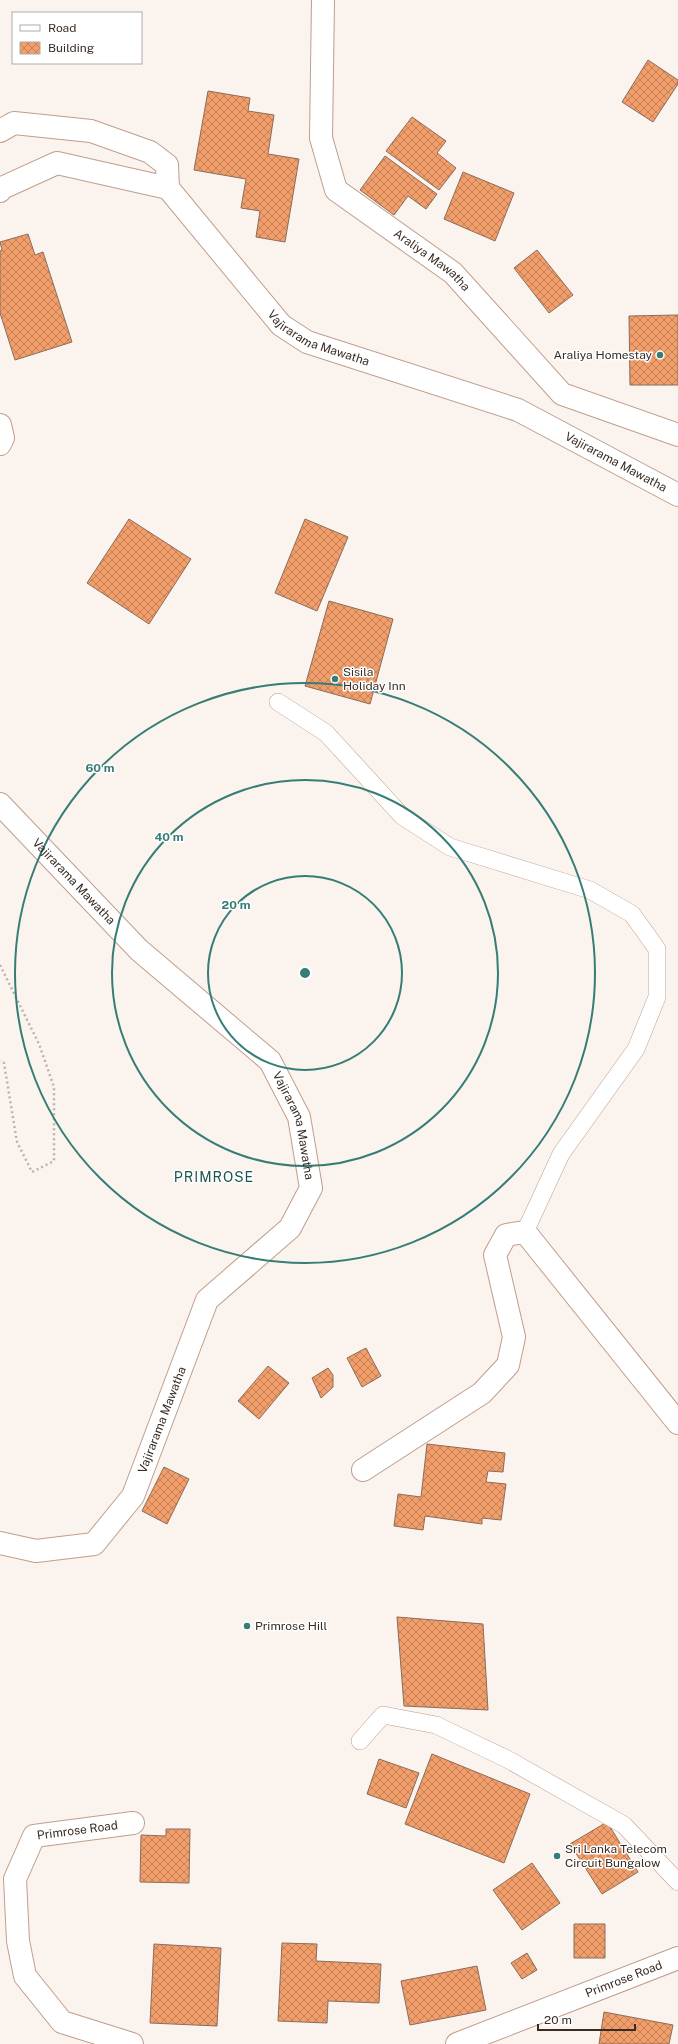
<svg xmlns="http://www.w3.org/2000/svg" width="678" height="2044" font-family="'Public Sans',sans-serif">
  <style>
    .building { fill: url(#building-cross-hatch); stroke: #8b6c5a }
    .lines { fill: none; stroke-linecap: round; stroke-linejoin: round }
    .lane-casing { stroke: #c09e8b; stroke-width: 18 }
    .street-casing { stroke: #c09e8b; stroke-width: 24 }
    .path { stroke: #bbb2ac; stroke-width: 2.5; stroke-dasharray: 2 3; stroke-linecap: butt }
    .lane { stroke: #fff; stroke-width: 17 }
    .street { stroke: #fff; stroke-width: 22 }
    .ring { fill: none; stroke: #367d76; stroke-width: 2 }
    .poi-dot { fill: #367d76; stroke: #fff; stroke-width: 1.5 }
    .labels { text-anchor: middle; stroke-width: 3; stroke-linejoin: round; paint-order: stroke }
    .street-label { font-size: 12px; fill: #392c24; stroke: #fff }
    .poi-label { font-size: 12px; fill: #392c24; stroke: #fff; text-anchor: start }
    .quarter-label { font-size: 14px; letter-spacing: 1px; fill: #1d5651; stroke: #fff }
    .centre { fill: #367d76; stroke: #fff; stroke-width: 2 }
    .ring-label { font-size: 12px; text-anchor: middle; font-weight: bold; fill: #367d76; stroke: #fff; stroke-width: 3; stroke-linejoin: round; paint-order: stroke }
  </style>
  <defs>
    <pattern id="building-cross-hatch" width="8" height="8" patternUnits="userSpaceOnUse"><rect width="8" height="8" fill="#f19e6a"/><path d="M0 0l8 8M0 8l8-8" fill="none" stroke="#c48157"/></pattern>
  </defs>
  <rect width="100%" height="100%" fill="#faf3ee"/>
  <path class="building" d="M648 60 678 80V84L653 122 622 102Z
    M208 91 250 98 248 111 274 115 268 154 299 159 285 242 256 237 260 211 241 208 246 179 194 170Z
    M412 117 446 141 437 153 456 168 439 190 386 151Z
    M385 156 437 194 426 209 408 196 394 215 360 190Z
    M463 172 514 193 495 241 444 219Z
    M28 234 35 255 43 252 72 342 15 360 0 313V251L2 250 0 242Z
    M537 250 573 295 549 313 514 268Z
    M678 315V385H630L629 316Z
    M129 519 191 559 149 624 87 583Z
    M305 519 348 537 317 611 275 593Z
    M329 601 393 619 370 704 305 686Z
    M366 1348 381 1376 362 1387 347 1358Z
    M268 1366 289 1383 259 1419 238 1401Z
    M328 1368 333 1375V1387L321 1398 312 1378Z
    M427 1444 505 1453 503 1472 488 1471 486 1482 506 1484 501 1520 482 1518V1524L425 1516 423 1530 394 1526 398 1494 421 1497Z
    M164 1467 189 1479 167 1524 142 1511Z
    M397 1617 483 1624 488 1710 404 1706Z
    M432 1754 530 1794 504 1863 405 1824Z
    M379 1759 419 1773 406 1808 367 1794Z
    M607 1822 638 1872 602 1894 570 1844Z
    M166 1829H190L189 1883 140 1882 141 1835 166 1836Z
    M532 1863 560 1903 522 1930 493 1890Z
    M574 1924H605V1958H574Z
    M282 1943 317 1944 316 1961 381 1964 379 2003 328 2001 327 2023 278 2021Z
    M154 1944 221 1948 217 2026 150 2023Z
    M527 1953 537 1970 522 1979 511 1963Z
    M477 1966 486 2010 410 2025 401 1981Z
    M604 2012 673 2025 669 2044H599Z"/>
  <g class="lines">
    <g class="lane-casing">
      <path id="lane" d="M278 702 326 733 402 816 450 847 590 890 632 914 657 949V997L636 1049 561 1154 525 1232
        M360 1741 383 1715 436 1725 507 1759 624 1825 678 1882"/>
    </g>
    <g class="street-casing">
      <g id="street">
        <path id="s1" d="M323 0 321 138 336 190 453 273 562 394 678 435"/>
        <path d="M0 131 14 123 91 131 150 152 167 165 168 188"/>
        <path id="s2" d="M0 191 2 188 57 163 168 188 281 325 307 342 518 410 678 495"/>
        <path d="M0 425 3 438 0 444"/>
        <path id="s3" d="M0 804 139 950 270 1061 299 1117 311 1188 290 1228 207 1300 133 1496 94 1544 36 1551 0 1543"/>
        <path d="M363 1470 482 1393 508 1365 514 1337 495 1255 506 1235 525 1232 678 1423"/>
        <path id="s4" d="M132 2044 62 2022 25 1976 18 1941 15 1879 34 1836 133 1823"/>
        <path id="s5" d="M457 2044 678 1958"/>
      </g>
    </g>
    <path class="path" d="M0 965 39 1044 54 1087V1161L32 1172 17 1142 4 1063 0 1061"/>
    <use href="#lane" class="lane"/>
    <use href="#street" class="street"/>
  </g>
  <g class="ring">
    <circle cx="305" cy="973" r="97"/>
    <circle cx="305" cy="973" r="193"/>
    <circle cx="305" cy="973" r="290"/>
  </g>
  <g class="poi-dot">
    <circle cx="660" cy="355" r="4"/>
    <circle cx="335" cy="679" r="4"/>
    <circle cx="247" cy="1626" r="4"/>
    <circle cx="557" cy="1856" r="4"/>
  </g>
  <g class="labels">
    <g class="street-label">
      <text dy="4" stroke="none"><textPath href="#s1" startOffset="311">Araliya Mawatha</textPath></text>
      <text dy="4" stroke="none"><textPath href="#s2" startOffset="395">Vajirarama Mawatha</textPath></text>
      <text dy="4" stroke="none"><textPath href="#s2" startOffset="719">Vajirarama Mawatha</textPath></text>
      <text dy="4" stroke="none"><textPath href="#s3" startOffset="107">Vajirarama Mawatha</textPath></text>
      <text dy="4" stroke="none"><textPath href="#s3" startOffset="443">Vajirarama Mawatha</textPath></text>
      <text transform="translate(162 1420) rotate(-69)" y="4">Vajirarama Mawatha</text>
      <text dy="4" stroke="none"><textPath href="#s4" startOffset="321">Primrose Road</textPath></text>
      <text dy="4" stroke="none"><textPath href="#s5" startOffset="179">Primrose Road</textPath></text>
    </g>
    <g class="poi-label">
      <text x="652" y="359" text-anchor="end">Araliya Homestay</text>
      <text x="343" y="676">Sisila<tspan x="343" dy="14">Holiday Inn</tspan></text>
      <text x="255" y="1630">Primrose Hill</text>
      <text x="565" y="1853">Sri Lanka Telecom<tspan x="565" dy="14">Circuit Bungalow</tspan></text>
    </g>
    <g class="quarter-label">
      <text x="214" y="1182">PRIMROSE</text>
    </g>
  </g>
  <circle cx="305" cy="973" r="6" class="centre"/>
  <g class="ring-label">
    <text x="100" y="772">60 m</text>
    <text x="169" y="841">40 m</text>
    <text x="236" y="909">20 m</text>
  </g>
  <rect x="12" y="12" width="130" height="52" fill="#ffffff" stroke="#b0aba7"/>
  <rect x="20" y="25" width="20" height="6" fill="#ffffff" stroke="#b0aba7"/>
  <text x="48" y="32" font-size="12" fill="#392c24">Road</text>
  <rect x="20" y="42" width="20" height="12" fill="url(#building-cross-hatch)" stroke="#b0aba7"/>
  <text x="48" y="52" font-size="12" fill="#392c24">Building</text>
  <path d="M538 2024v6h97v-6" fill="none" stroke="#392c24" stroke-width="2"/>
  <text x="544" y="2024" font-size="12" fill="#392c24" stroke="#ffffff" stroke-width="3" paint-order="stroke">20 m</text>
</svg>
